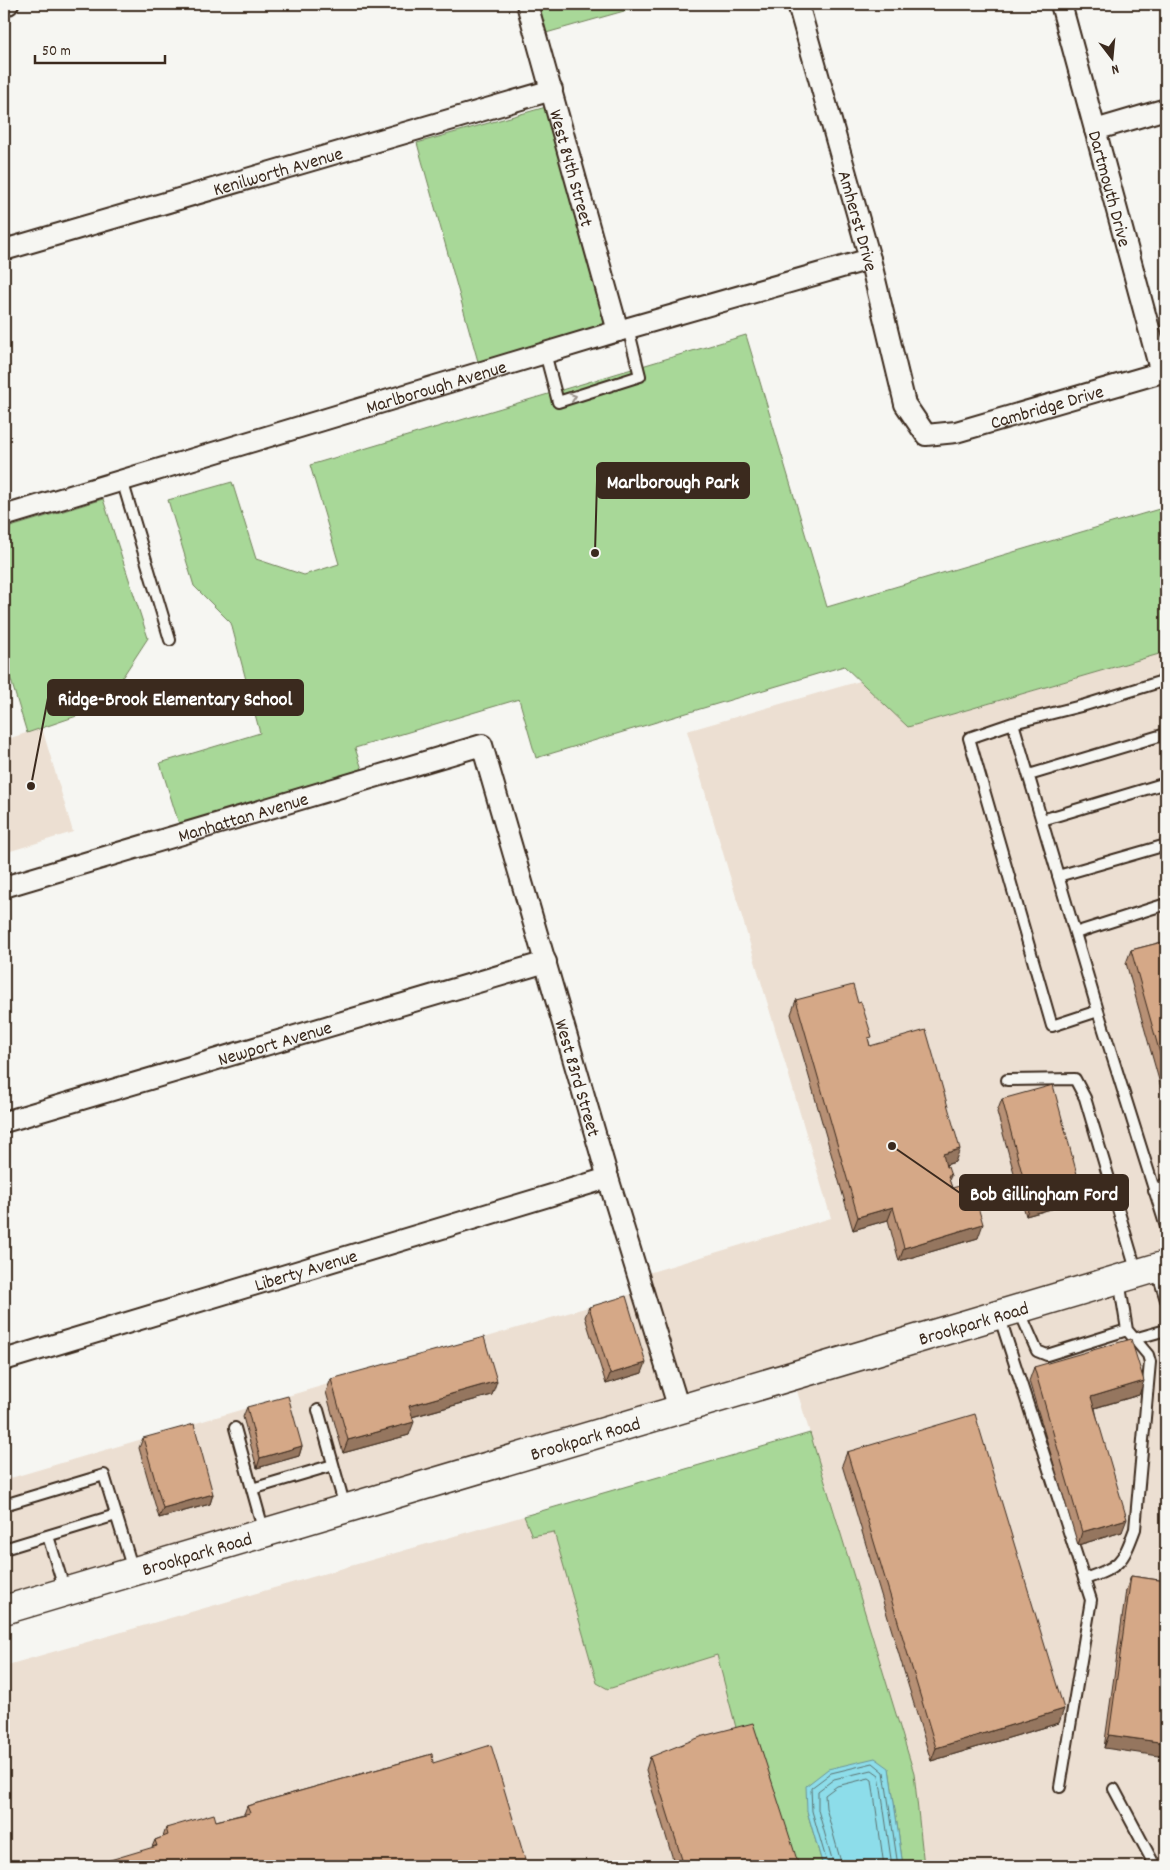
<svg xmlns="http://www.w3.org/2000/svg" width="1170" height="1870" font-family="Dekko,sans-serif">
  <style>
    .built { fill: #ecdfd2 }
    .green { fill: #a8d898; stroke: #72815b }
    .water { fill: #8dddea; stroke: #6c9598 }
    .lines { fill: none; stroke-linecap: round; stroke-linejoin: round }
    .shore { stroke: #5c7270; stroke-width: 1 }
    .service-casing { stroke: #3b2a1e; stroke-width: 14 }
    .minor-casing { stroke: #3b2a1e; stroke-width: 24 }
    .primary-casing { stroke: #3b2a1e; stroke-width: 31 }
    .service { stroke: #f6f6f2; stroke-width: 10 }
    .minor { stroke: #f6f6f2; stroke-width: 20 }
    .primary { stroke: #f6f6f2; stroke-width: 28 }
    .wall { fill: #b79074; stroke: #3b2a1e }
    .shaded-wall { fill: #95765e; stroke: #3b2a1e }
    .building { fill: #d5a887; stroke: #3b2a1e }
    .oneway { stroke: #989088 }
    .labels { text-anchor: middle; stroke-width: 5; stroke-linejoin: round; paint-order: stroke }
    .street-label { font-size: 19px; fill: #3b2a1e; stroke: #f6f6f2 }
    .leader { fill: none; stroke: #3b2a1e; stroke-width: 2 }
    .callout-dot { fill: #3b2a1e; stroke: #f6f6f2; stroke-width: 2 }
    .callout { fill: #3b2a1e; stroke: #3b2a1e; stroke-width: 2 }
    .callout-label { font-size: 20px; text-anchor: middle; font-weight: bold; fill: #fff }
  </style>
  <rect width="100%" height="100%" fill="#f6f6f2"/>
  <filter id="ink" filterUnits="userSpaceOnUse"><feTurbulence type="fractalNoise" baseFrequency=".02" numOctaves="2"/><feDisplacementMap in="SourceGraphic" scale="10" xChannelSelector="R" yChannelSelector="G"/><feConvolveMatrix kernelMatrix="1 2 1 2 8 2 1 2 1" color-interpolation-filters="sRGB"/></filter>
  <g filter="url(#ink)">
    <path class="built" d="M1166 652V1256L4 1599V1480L642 1291 638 1276 831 1218 687 731 860 681 909 727Z
      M42 728 73 832 4 853V740Z
      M1166 1280V1866H924L914 1773 797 1391Z
      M524 1516 532 1536 554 1531 597 1683 608 1689 717 1654 782 1866H4V1666Z"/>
    <path class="green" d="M538 4H649L546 33Z
      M546 107 607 327 479 365 417 143Z
      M746 335 827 607 1166 507V652L908 727 844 666 536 758 519 699 355 748 362 769 179 824 160 763 260 733 231 623 194 586 168 500 232 482 256 559 304 575 339 564 310 465Z
      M103 499 148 638 103 707 27 733 4 657V529Z
      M810 1433 914 1773 924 1866H903L889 1769 807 1811 823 1866H785L739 1739 717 1655 608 1689 597 1683 554 1532 532 1536 524 1516Z"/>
    <path class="water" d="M875 1758 889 1768 903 1866H823L807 1811 806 1786 828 1769Z"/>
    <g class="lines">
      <path class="shore" d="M828 1866 812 1811 811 1788 831 1773 873 1763 884 1772 898 1866
        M834 1866 818 1810V1791L834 1779 872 1770 879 1775 892 1866
        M842 1866 826 1808 825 1795 837 1786 869 1778 872 1780 884 1866"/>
      <g class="service-casing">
        <path id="service" d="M545 353 558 402 640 376 628 328
          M122 480 170 640
          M1013 723 1085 705 1166 680
          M1029 775 1166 734
          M1042 820 1166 783
          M1058 876 1166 845
          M1075 933 1166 904
          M1098 1011 1052 1026 969 738 1013 723 1098 1011 1166 1227
          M1007 1080 1075 1079 1085 1098 1137 1273
          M1154 1191 1166 1183
          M1156 1268 1166 1300
          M1019 1310 1037 1351 1047 1355 1127 1330
          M999 1315 1091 1600 1060 1787
          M1134 1339 1166 1330
          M318 1410 345 1507
          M235 1428 252 1489
          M4 1505 104 1475 133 1570
          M264 1532 252 1489 333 1465
          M48 1536 65 1591
          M4 1549 116 1515
          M1085 1579C1120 1566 1122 1564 1135 1529L1150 1362 1148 1355 1127 1330 1119 1280
          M1114 1789 1155 1866"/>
      </g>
      <g class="minor-casing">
        <g id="minor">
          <path id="s1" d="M527 4 618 331"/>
          <path id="s2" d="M798 4 870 259 905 404 926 435 956 432 1166 371"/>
          <path id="s3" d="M1061 4 1161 373"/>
          <path d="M4 5 8 4"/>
          <path d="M1095 130 1166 109"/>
          <path id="s4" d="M4 250 552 90"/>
          <path id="s5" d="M4 516 618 331 870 259"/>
          <path id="s6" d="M4 887 482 745 608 1178 679 1409"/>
          <path id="s7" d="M4 1122 546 962"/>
          <path id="s8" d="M4 1360 608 1178"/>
        </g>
      </g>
      <g class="primary-casing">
        <g id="primary">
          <path id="s9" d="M4 1610 1166 1265"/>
        </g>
      </g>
      <use href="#service" class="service"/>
      <use href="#minor" class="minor"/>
      <use href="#primary" class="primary"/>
    </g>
    <path class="wall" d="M1166 941V1105L1126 963 1131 950Z
      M796 1000 858 1003 870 1046 955 1162 946 1165 951 1176 949 1180 952 1188 978 1238 899 1261 888 1220 853 1230 791 1014Z
      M1002 1099 1076 1202 1026 1216 997 1112Z
      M589 1307 642 1373 606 1384 585 1317Z
      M1034 1367 1139 1395 1095 1408 1122 1532 1078 1545 1029 1381Z
      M331 1379 492 1395 412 1417 409 1435 343 1453 326 1392Z
      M247 1407 302 1446 299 1456 257 1468 243 1417Z
      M143 1438 213 1494 210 1504 159 1518 139 1448Z
      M847 1452 1059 1723 931 1761 842 1465Z
      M1131 1576 1166 1581 1104 1748 1126 1590Z
      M432 1754 152 1847 155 1840 163 1837 166 1828 216 1821 244 1814 247 1806Z
      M650 1757 799 1866H675L646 1770Z"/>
    <path class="shaded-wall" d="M960 1149 955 1162 938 1167 943 1154Z
      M1081 1189 1076 1202 1026 1216 1030 1203Z
      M893 1207 888 1220 853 1230 858 1217Z
      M983 1224 978 1238 899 1261 904 1248Z
      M646 1363 642 1373 606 1384 610 1374Z
      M497 1381 492 1395 404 1419 409 1406Z
      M1144 1381 1139 1395 1087 1410 1091 1397Z
      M414 1422 409 1435 343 1453 348 1440Z
      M302 1446 299 1456 257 1468 260 1458Z
      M213 1494 210 1504 159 1518 163 1508Z
      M1127 1519 1122 1532 1078 1545 1082 1532Z
      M1064 1709 1059 1723 931 1761 936 1748Z
      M1109 1735 1166 1743V1757L1104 1748Z"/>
    <path class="building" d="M1166 941V1075L1131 950Z
      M853 985 858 1003 861 1002 872 1037 868 1038 870 1046 926 1030 960 1149 943 1154 946 1167H948L951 1176H948L952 1188 971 1183 983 1224 904 1248 893 1207 858 1217 796 1000Z
      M1053 1085 1081 1189 1030 1203 1002 1099Z
      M626 1296 646 1363 610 1374 589 1307Z
      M484 1337 497 1381 409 1406 414 1422 348 1440 331 1379Z
      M1131 1339 1144 1381 1091 1397 1127 1519 1082 1532 1034 1367Z
      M288 1396 302 1446 260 1458 247 1407Z
      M975 1414 1064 1709 936 1748 847 1452Z
      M194 1424 213 1494 163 1508 143 1438Z
      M1131 1576 1166 1581V1743L1109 1735Z
      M753 1723 799 1866H684L650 1757 703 1736Z
      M491 1745 527 1866H90L157 1846 155 1840 168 1835 166 1828 214 1814 216 1821 250 1813 247 1806 432 1754 433 1763Z"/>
    <defs><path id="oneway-chevron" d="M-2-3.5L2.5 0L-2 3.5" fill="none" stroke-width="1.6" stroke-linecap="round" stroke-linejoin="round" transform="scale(1.25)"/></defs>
    <use class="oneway" href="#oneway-chevron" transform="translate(573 397) rotate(-18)"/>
  </g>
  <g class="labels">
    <g class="street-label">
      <text dy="7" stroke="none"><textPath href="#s1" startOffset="170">West 84th Street</textPath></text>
      <text dy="7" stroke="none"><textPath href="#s4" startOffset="285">Kenilworth Avenue</textPath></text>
      <text dy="7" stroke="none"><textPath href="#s3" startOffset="191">Dartmouth Drive</textPath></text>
      <text dy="7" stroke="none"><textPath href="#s2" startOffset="225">Amherst Drive</textPath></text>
      <text dy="7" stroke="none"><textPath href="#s5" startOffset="451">Marlborough Avenue</textPath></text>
      <text dy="7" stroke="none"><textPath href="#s2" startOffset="576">Cambridge Drive</textPath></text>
      <text dy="7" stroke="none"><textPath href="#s6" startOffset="249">Manhattan Avenue</textPath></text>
      <text dy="7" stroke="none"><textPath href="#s7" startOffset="282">Newport Avenue</textPath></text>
      <text dy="7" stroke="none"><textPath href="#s6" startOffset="845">West 83rd Street</textPath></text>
      <text dy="7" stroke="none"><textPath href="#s8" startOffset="315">Liberty Avenue</textPath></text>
      <text dy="7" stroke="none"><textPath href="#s9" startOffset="1011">Brookpark Road</textPath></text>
      <text dy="7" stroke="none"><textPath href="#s9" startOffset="606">Brookpark Road</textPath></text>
      <text dy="7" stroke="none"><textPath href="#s9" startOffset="201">Brookpark Road</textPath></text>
    </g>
  </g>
  <path class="leader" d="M595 553L597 481M31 786L48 698M892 1146L960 1193"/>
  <g class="callout-dot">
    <circle cx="595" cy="553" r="5"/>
    <circle cx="31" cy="786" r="5"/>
    <circle cx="892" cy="1146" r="5"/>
  </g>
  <g class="callout">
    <rect x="597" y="463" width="152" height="35" rx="5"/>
    <rect x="48" y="680" width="255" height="35" rx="5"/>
    <rect x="960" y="1175" width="168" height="35" rx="5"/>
  </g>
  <g class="callout-label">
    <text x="673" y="488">Marlborough Park</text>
    <text x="175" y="705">Ridge-Brook Elementary School</text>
    <text x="1044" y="1200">Bob Gillingham Ford</text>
  </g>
  <rect width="1170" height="1870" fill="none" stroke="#f6f6f2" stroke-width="20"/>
  <rect x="10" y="10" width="1150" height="1850" fill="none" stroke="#3b2a1e" stroke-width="2" filter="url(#ink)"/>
  <g transform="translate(1112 58) rotate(164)" stroke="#f6f6f2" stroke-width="4" paint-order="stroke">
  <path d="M0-4L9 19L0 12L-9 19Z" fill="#3b2a1e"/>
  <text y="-8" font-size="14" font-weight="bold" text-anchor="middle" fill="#3b2a1e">N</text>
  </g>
  <path d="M35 55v8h130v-8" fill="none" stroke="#3b2a1e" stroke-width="2.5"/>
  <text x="42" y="55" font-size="15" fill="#3b2a1e" stroke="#f6f6f2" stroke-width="4" paint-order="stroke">50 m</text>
</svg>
